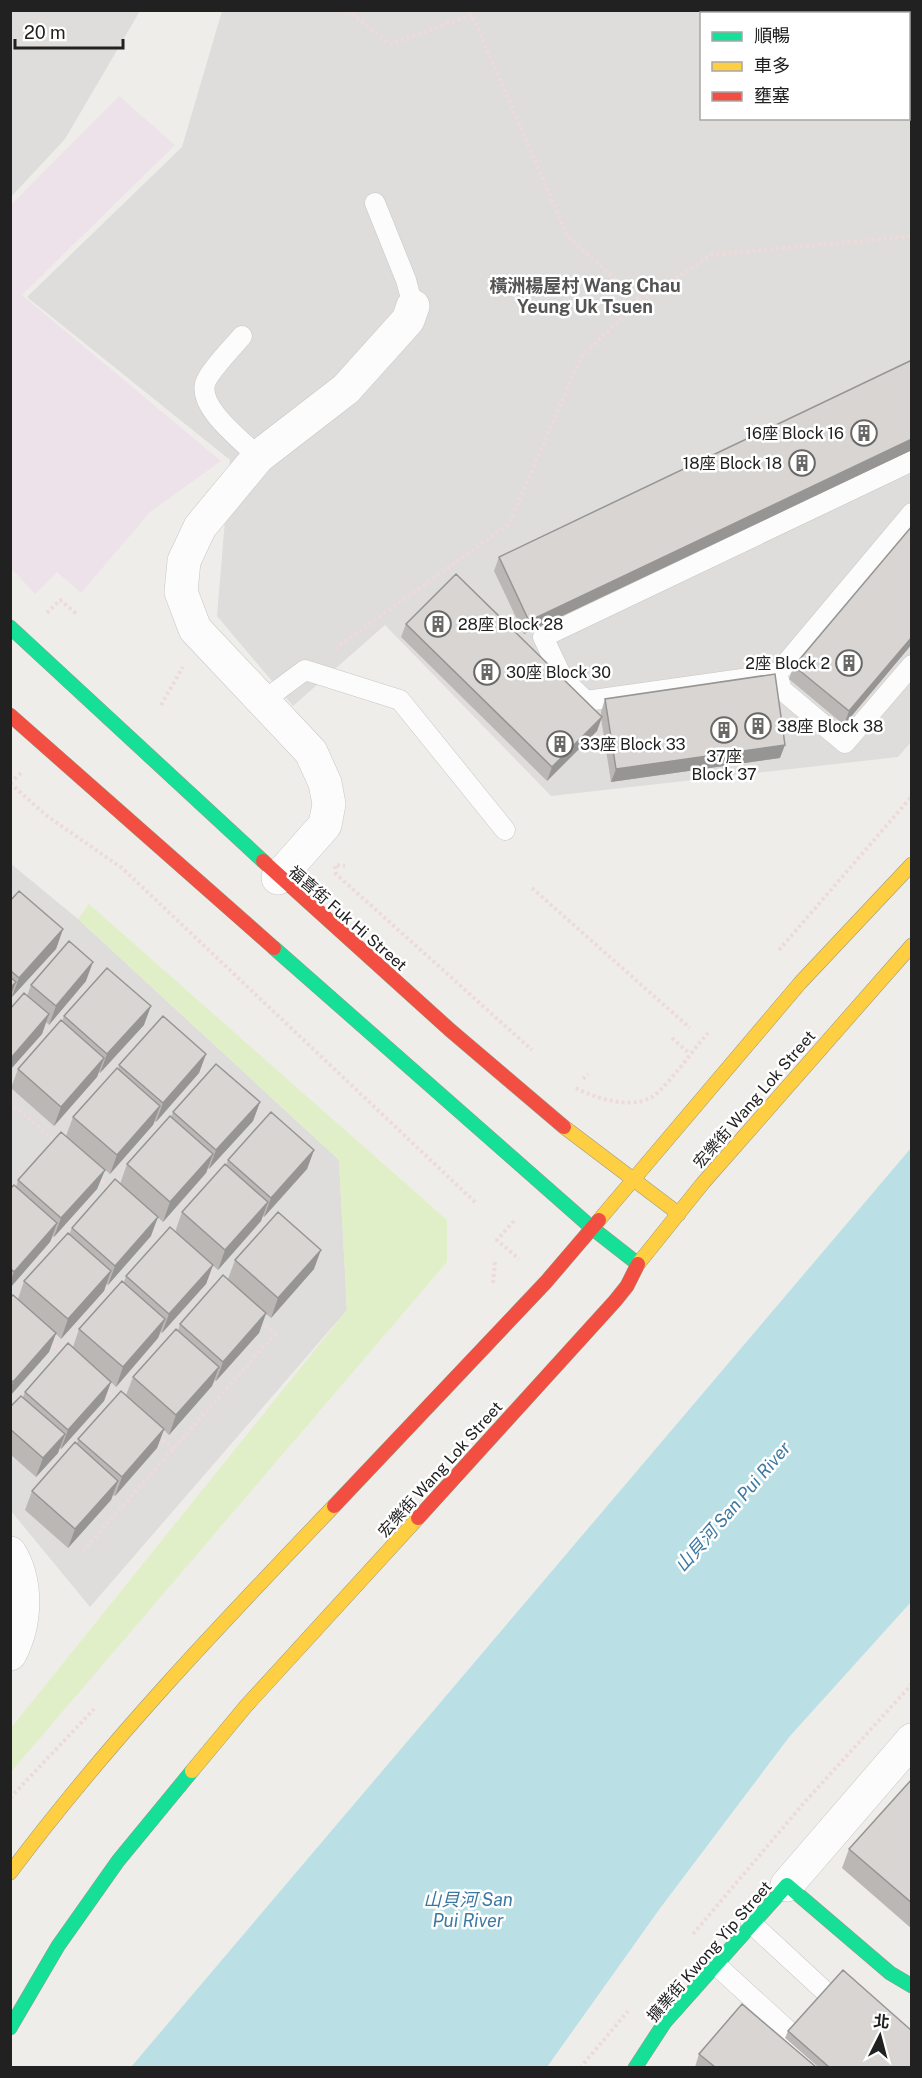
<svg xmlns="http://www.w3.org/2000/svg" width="922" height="2078" font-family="'Public Sans','Noto Sans TC',sans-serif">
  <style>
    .residential { fill: #dedddb; fill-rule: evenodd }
    .industrial { fill: #ede2ea }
    .grass { fill: #e0efc7 }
    .water { fill: #bae0e5 }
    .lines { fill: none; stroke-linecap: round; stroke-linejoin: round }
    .lane-casing { stroke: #c8c7c6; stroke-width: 21 }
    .street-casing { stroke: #c8c7c6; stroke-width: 34 }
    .fast-casing { stroke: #9b9a80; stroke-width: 15 }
    .slow-casing { stroke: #9b9a80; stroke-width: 15 }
    .jam-casing { stroke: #9b9a80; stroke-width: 15 }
    .path { stroke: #ecdbda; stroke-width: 4; stroke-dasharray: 3 3; stroke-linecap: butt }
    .lane { stroke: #fdfcfc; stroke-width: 20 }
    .street { stroke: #fdfcfc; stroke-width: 33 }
    .fast { stroke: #16e098; stroke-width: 14 }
    .slow { stroke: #ffcf43; stroke-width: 14 }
    .jam { stroke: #f24e42; stroke-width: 14 }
    .wall { fill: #bab7b5 }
    .shaded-wall { fill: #979594 }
    .building { fill: #d8d5d3; stroke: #979594; stroke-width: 1.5 }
    .labels { text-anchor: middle; stroke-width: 5; stroke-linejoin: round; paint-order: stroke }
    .poi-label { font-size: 16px; fill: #212121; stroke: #fff; text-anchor: start }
    .street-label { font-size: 16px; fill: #212121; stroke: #fff }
    .neighbourhood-label { font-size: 18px; font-weight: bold; fill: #545454; stroke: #fff }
    .water-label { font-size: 18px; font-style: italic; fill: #3c78a2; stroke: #fff }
  </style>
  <rect width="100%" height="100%" fill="#efedea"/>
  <path class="residential" d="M11 10 140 11 65 139 11 197Z
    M222 11H911V742L898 757 551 796 385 625 293 706 217 616 230 460 27 297 182 147ZM702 14H908V118H702Z
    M10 863 78 919 339 1160 347 1310 90 1607 11 1511Z"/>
  <path class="industrial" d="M119 96 175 145 22 295 221 461 150 512 81 593 57 572 35 594 11 568V205Z"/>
  <path class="grass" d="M89 904 447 1220V1262L11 1772V1728L347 1310 339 1160 78 919Z"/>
  <path class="water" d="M911 1148V1602L790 1736 661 1907 547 2067H131Z"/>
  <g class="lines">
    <g class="lane-casing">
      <path id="lane" d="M375 203 406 280 413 306
        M242 336C234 346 208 372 205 384 199 409 242 440 258 457
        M912 461 543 637 563 679 586 701 777 674 912 513
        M777 674 782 690 845 743 912 665
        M263 701 305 670 400 700 505 830
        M751 1923 844 2009
        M715 1964 829 2068"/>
    </g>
    <g class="street-casing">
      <path id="street" d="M278 878 325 825 329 804 325 783 311 752 195 629 181 592 184 561 200 527 258 457 346 389 408 320 413 306
        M10 1553C28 1583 26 1624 10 1654
        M787 1885 912 1740"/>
    </g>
    <g class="fast-casing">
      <path id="fast" d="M10 627 263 861
        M274 948 592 1228 638 1264
        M10 2028 58 1946 118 1861 192 1771
        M635 2068 665 2022 787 1885 890 1973 912 1986"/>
    </g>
    <g class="slow-casing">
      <path id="slow" d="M564 1127 679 1214
        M599 1220 800 983 912 864
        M638 1264 703 1183 912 945
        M192 1771 246 1706 418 1518
        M10 1873C108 1742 221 1624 334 1506"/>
    </g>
    <g class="jam-casing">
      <path id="jam" d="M10 715 274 948
        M263 861 450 1030 564 1127
        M334 1506 546 1282 599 1220
        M418 1518 615 1301 627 1286 638 1264"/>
    </g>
    <path class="path" d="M640 301 711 255 912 236
      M47 613 60 600 77 614
      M335 649 509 524 581 357 640 301 568 237 472 15 390 44 347 10
      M161 705 183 667
      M10 783 47 816 122 868 477 1204
      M10 783 21 773
      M337 865 345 866
      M335 866 336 874 532 1050
      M532 888 690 1028
      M779 950 912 796
      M672 1038 690 1054
      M583 1079 588 1074
      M576 1088C596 1099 636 1111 656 1094 675 1077 691 1052 708 1033
      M10 1102 57 1143
      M97 1177 111 1190
      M514 1221 497 1240 519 1259
      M151 1225 166 1238
      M205 1272 220 1285
      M493 1283 495 1262
      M49 1341 64 1354
      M104 1388 118 1401
      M158 1436 173 1449
      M83 1551 275 1334 259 1320
      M10 1798 94 1709
      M693 1934 803 1804 912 1684
      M580 2068 628 2011"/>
    <use href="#lane" class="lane"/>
    <use href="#street" class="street"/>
    <use href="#fast" class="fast"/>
    <use href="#slow" class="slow"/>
    <use href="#jam" class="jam"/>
  </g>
  <path class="wall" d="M912 360V450L524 634 494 571 499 557Z
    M912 526V644L844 725 789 679 794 666Z
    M406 624 601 717V712L605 699 780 758 611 782 601 718 597 731 547 781 401 637Z
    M10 901 63 929 56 949 12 997 11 996 10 997Z
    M86 981 49 1025 46 1022 42 1034 10 1070V1009L27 996 31 985Z
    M64 1016 144 1025 100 1073 99 1072 97 1077 54 1126 11 1088 18 1069 62 1021Z
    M206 1054 199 1073 156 1122 155 1121 153 1125 110 1174 66 1136 73 1117 118 1069 119 1065Z
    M260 1102 253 1121 209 1169 208 1168 206 1173 163 1222 120 1184 127 1164 171 1117 173 1112Z
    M314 1150 307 1169 264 1217 263 1216 261 1221 218 1270 175 1232 182 1212 226 1165 228 1160Z
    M105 1170 97 1189 54 1237 53 1236 50 1242 10 1288V1189L16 1187 18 1180Z
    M72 1228 151 1236 108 1285 106 1284 104 1291 61 1339 56 1334 49 1352 10 1396V1298L18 1299 24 1281 69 1234Z
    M235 1260 314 1269 271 1318 266 1314 259 1333 216 1381 215 1380 212 1386 169 1435 164 1430 157 1448 115 1496 113 1495 111 1500 68 1548 25 1510 32 1491 77 1444 78 1439 126 1395 133 1377 178 1330 180 1324 228 1279Z
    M213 1265 206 1284 162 1333 161 1332 158 1338 116 1387 111 1382 104 1401 61 1449 59 1448 58 1453 36 1477 10 1454V1407L23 1397 25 1392 73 1347 79 1329 124 1282 126 1276Z
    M912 1779V1929L842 1868 849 1849Z
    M788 2031 912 2067H818L785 2038Z
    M699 2054 816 2067H695Z"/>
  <path class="shaded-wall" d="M912 439V450L524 634 529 621Z
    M912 637V644L844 725 849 711Z
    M602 717 597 731 547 781 552 767Z
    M785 745 780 758 611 782 616 769Z
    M63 929 56 949 12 997 19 978Z
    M93 962 86 981 49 1025 56 1006Z
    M16 982 10 997V988Z
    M151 1006 144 1025 100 1073 107 1054Z
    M49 1014 42 1034 10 1070 11 1058Z
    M206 1054 199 1073 156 1122 163 1103Z
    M104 1058 97 1077 54 1126 61 1107Z
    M260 1102 253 1121 209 1169 216 1150Z
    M160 1106 153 1125 110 1174 117 1155Z
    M314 1150 307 1169 264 1217 271 1198Z
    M213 1154 206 1173 163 1222 170 1202Z
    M105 1170 97 1189 54 1237 61 1218Z
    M268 1202 261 1221 218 1270 225 1250Z
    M158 1217 151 1236 108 1285 115 1266Z
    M57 1223 50 1242 10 1288V1282L14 1272Z
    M321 1250 314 1269 271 1318 278 1298Z
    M213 1265 206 1284 162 1333 169 1314Z
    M111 1271 104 1291 61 1339 68 1319Z
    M266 1313 259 1333 216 1381 223 1362Z
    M165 1319 158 1338 116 1387 123 1367Z
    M56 1333 49 1352 10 1396V1390L13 1382Z
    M219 1367 212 1386 169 1435 176 1415Z
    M111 1382 104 1401 61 1449 68 1430Z
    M164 1429 157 1448 115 1496 122 1477Z
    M65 1434 58 1453 36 1477 43 1458Z
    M118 1481 111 1500 68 1548 75 1529Z"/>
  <path class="building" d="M912 360V439L529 621 499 557Z
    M912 526V637L849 711 794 666Z
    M456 574 602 717 552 767 406 624Z
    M775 674 785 745 616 769 605 699Z
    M19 891 63 929 19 978 10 970V901Z
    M69 941 93 962 56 1006 31 985Z
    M107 968 151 1006 107 1054 64 1016Z
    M10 977 16 982 10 988Z
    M24 993 49 1014 11 1058 10 1057V1009Z
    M163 1016 206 1054 163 1103 119 1065Z
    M61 1020 104 1058 61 1107 18 1069Z
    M216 1064 260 1102 216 1150 173 1112Z
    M117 1068 160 1106 117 1155 73 1117Z
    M271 1112 314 1150 271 1198 228 1160Z
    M170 1116 213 1154 170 1202 127 1164Z
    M61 1132 105 1170 61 1218 18 1180Z
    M225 1164 268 1202 225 1250 182 1212Z
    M115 1179 158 1217 115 1266 72 1228Z
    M14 1185 57 1223 14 1272 10 1268V1189Z
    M278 1212 321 1250 278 1298 235 1260Z
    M170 1227 213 1265 169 1314 126 1276Z
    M68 1233 111 1271 68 1319 24 1281Z
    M223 1275 266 1313 223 1362 180 1324Z
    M122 1281 165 1319 123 1367 79 1329Z
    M13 1295 56 1333 13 1382 10 1379V1298Z
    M176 1329 219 1367 176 1415 133 1377Z
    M68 1343 111 1382 68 1430 25 1392Z
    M121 1391 164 1429 122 1477 78 1439Z
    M21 1396 65 1434 43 1458 10 1429V1407Z
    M75 1442 118 1481 75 1529 32 1491Z
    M912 1779V1903L849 1849Z
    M843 1970 912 2031V2067H829L788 2031Z
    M742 2004 816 2067H715L699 2054Z"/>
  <defs>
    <g id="building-ring" transform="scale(1.35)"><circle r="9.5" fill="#fff" stroke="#696867" stroke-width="1.5"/><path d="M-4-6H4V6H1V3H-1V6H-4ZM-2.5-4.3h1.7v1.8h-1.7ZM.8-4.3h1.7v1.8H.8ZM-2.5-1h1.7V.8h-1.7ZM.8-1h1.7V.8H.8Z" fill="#696867"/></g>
  </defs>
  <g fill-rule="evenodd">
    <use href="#building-ring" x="864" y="433"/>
    <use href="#building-ring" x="802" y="463"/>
    <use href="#building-ring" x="438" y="624"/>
    <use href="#building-ring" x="849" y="663"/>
    <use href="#building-ring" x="487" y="672"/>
    <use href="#building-ring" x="758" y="726"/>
    <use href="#building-ring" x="724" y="730"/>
    <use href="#building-ring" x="560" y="744"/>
  </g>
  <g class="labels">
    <g class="poi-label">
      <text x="844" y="439" text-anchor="end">16座 Block 16</text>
      <text x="782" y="469" text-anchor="end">18座 Block 18</text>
      <text x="458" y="630">28座 Block 28</text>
      <text x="830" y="669" text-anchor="end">2座 Block 2</text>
      <text x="506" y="678">30座 Block 30</text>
      <text x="777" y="732">38座 Block 38</text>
      <text x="580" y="750">33座 Block 33</text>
      <text x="724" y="762" text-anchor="middle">37座<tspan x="724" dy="18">Block 37</tspan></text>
    </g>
    <g class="street-label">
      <text transform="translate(348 918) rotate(41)" y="6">福喜街 Fuk Hi Street</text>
      <text transform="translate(754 1099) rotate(-49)" y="6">宏樂街 Wang Lok Street</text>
      <text transform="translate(440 1469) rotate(-48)" y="6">宏樂街 Wang Lok Street</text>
      <text transform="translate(709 1951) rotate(-49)" y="6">擴業街 Kwong Yip Street</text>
    </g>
    <g class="neighbourhood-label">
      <text x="585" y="292">橫洲楊屋村 Wang Chau<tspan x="585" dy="21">Yeung Uk Tsuen</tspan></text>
    </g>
    <g class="water-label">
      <text transform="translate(733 1507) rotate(-49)" y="6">山貝河 San Pui River</text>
      <text x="468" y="1906">山貝河 San<tspan x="468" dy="21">Pui River</tspan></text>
    </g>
  </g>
  <rect width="922" height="2078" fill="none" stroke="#212121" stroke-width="24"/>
  <rect x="700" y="12" width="210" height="108" fill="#ffffff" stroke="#a6a6a6" stroke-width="1.5"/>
  <rect x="712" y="32" width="30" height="9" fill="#16e098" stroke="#a6a6a6" stroke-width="1.5"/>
  <text x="754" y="42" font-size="18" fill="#212121">順暢</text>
  <rect x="712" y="62" width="30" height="9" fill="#ffcf43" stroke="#a6a6a6" stroke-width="1.5"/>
  <text x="754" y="72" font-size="18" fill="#212121">車多</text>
  <rect x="712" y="92" width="30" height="9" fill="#f24e42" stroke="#a6a6a6" stroke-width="1.5"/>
  <text x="754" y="102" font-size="18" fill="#212121">壅塞</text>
  <g transform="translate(880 2036) rotate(6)" stroke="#ffffff" stroke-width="4.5" paint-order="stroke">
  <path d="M0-4.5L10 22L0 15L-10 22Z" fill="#212121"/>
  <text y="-9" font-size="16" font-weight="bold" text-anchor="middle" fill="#212121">北</text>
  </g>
  <path d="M15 39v9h108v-9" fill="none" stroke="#212121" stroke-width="3"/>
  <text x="24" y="39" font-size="18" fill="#212121" stroke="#ffffff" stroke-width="4.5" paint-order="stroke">20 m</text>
</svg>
